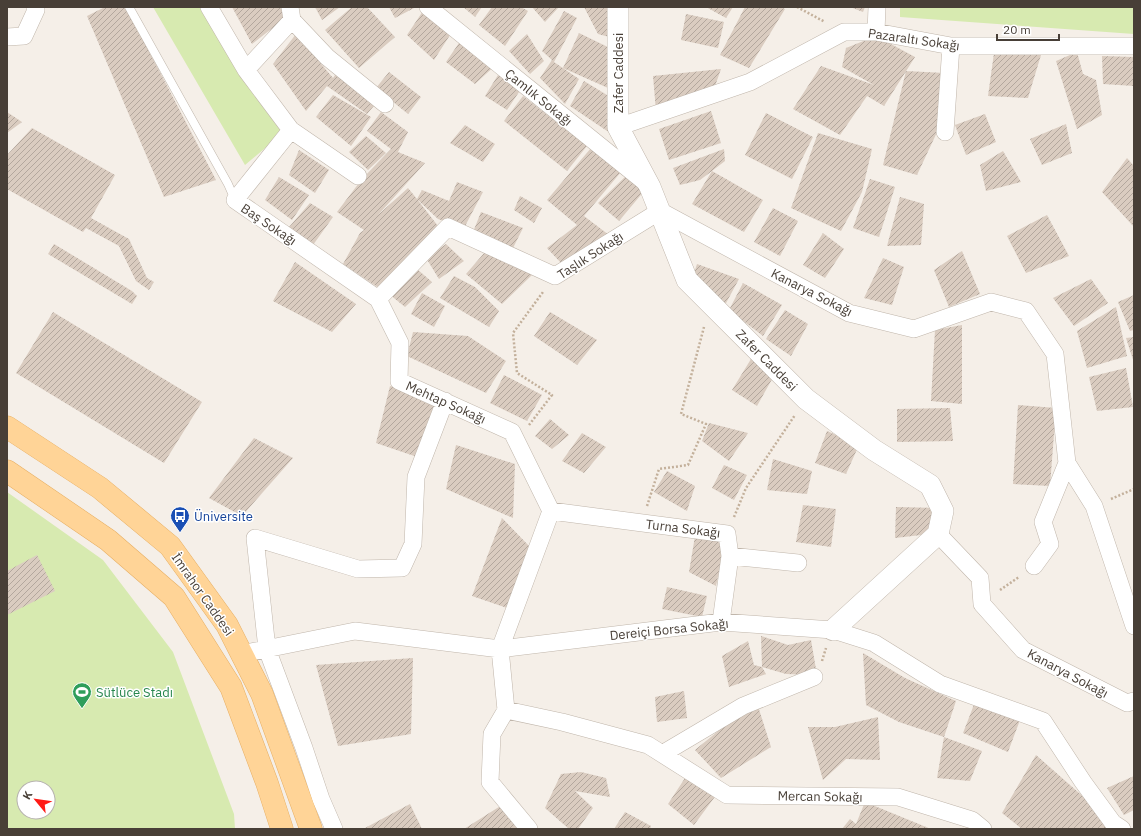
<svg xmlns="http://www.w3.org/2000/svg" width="1141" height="836" font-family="'IBM Plex Sans',sans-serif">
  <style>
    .park { fill: #d7eab0; fill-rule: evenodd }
    .building { fill: url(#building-hatch) }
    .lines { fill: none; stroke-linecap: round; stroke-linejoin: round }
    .service-casing { stroke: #c0b6ab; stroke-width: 9 }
    .minor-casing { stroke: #c0b6ab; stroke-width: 18 }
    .tertiary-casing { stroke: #c0b6ab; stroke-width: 22 }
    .primary-casing { stroke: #e7af64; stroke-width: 23 }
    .path { stroke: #c3b09b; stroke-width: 2.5; stroke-dasharray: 2 2; stroke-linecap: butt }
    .service { stroke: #fff; stroke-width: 8 }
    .minor { stroke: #fff; stroke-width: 17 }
    .tertiary { stroke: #fff; stroke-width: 21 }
    .primary { stroke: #ffd497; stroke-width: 22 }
    .labels { text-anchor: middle; stroke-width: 3; stroke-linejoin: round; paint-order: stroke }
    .street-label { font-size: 13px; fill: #483f37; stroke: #fff }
    .transit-label { font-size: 13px; fill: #164399; stroke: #fff; text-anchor: start }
    .leisure-label { font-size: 13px; fill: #27864d; stroke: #fff; text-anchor: start }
  </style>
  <defs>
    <pattern id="building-hatch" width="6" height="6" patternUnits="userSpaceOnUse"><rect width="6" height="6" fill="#daccc0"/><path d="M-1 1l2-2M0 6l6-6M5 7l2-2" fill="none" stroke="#b3a79d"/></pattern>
  </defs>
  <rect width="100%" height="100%" fill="#f5efe8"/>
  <path class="park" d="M153 7H207L283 133 245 165Z
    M900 7H1134V34L900 17Z
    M7 492 103 560 173 652 234 814 235 829H7ZM24 788H48V812H24Z"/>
  <path class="building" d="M105 7H126L216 180 164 197 87 16Z
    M232 7H283L284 19 252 44Z
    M315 7H340L322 20Z
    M352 7H367L395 37 359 68 325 30Z
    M389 7H416L395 18Z
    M463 7H482L475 17Z
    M492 7H521L528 11 505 46 479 25Z
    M532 7H559L545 22Z
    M584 7H615L613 38 598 34Z
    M706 7H733L726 18Z
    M745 7H781L785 9 749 68 720 55Z
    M850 7H865L863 12Z
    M423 11 452 32 434 60 407 35Z
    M564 11 577 18 554 62 579 79 565 104 540 78 552 60 542 51Z
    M686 14 724 22 718 48 681 40Z
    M579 33 612 49 608 88 563 68Z
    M296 34 333 78 340 68 379 100 367 114 327 86 306 111 273 64Z
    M527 34 544 61 530 74 509 51Z
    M876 36 915 57 884 106 867 96 840 135 793 109 821 66 874 85 842 67 846 48Z
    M461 40 498 63 475 84 446 62Z
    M1077 52 1083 74 1096 80 1102 115 1077 129 1056 61Z
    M994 53 1041 55 1028 98 988 96Z
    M1102 56 1134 57V86L1103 84Z
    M721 69 714 89 656 111 653 76Z
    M906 71 945 73 939 128 917 175 883 165Z
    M389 72 421 97 408 114 376 88Z
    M498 75 521 89 507 110 485 96Z
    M584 81 607 95 610 133 570 106Z
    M333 95 371 117 351 146 316 117Z
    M523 96 587 146 567 171 504 121Z
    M711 111 721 143 669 160 659 129Z
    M7 112 22 122 7 133Z
    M381 112 408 132 398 152 425 163 378 215 408 188 417 199 422 190 449 201 457 182 483 192 464 228 438 219 417 199 438 226 379 288 343 264 360 233 364 230 337 212 362 179 391 149 367 131Z
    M766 113 813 137 792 179 745 155Z
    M985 114 996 142 966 155 955 125Z
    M1066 124 1072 153 1042 165 1030 139Z
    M465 125 495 144 483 162 450 143Z
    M32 128 115 175 91 218 129 239 147 278 154 282 149 290 136 281 119 246 86 228 83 232 7 189V155Z
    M818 133 872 149 862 192 841 231 791 208Z
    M366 136 386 153 368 170 349 152Z
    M591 148 621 172 584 216 609 235 562 264 547 248 577 225 547 200Z
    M724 149 725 161 712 171 763 200 744 232 692 204 712 171 700 180 680 185 673 168Z
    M299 150 329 170 315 193 289 175Z
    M1003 151 1021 182 986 191 980 165Z
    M1127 158 1134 166V227L1102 192Z
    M627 175 645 190 619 221 598 203Z
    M279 177 309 195 292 220 265 200Z
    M870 179 895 187 879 237 853 228Z
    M520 196 542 208 534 223 514 210Z
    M900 197 924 204 921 245 887 246Z
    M310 203 333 217 313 245 289 227Z
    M773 208 798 221 780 256 754 242Z
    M481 212 523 228 513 248 473 232Z
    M1047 215 1069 256 1026 273 1007 236Z
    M823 233 844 249 825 278 803 265Z
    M54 244 132 291 137 296 132 304 48 254Z
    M446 244 464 261 439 279 426 258Z
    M962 251 980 294 949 307 934 270Z
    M485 252 533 274 502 304 466 274Z
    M883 258 904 267 892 305 864 298Z
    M295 262 356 304 332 332 273 301Z
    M697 264 739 279 725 305 692 279Z
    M417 269 432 282 405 307 389 294Z
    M454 276 475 287 499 311 489 327 440 298Z
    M1091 279 1108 303 1074 326 1053 298Z
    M743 283 782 305 763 336 729 310Z
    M422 293 445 306 434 327 411 314Z
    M1134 295V330L1130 331 1118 302Z
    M1116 307 1127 356 1087 368 1077 331Z
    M785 310 808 324 791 356 766 339Z
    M53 312 202 402 164 463 16 373Z
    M550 312 597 340 577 365 534 336Z
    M962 325V404L931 401 935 330Z
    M413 332 468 336 506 361 486 393 407 356Z
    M1134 337V363L1126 338Z
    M751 359 775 374 757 406 732 390Z
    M1126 368 1133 407 1097 411 1089 377Z
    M504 375 542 395 527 421 490 403Z
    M390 386 445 401 423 459 376 443Z
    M1018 405 1056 408 1050 486 1013 484Z
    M950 408 953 441 897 442V409Z
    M550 419 569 435 552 449 535 436Z
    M709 423 748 433 729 461 702 441Z
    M827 431 859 445 846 474 815 463Z
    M582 433 606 447 584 473 562 461Z
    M254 438 293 458 242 516 209 498Z
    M456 445 515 464 513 518 446 489Z
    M773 459 812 471 807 494 767 490Z
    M724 465 747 475 734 500 712 488Z
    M667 471 695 486 687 511 654 492Z
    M803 505 836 509 831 547 796 542Z
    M896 507 939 508 930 534 895 538Z
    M502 518 530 547 510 609 472 596Z
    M696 530 727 534 716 586 689 572Z
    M37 555 55 591 7 615V571Z
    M667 587 707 596 702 617 662 609Z
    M761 636 788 645 811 640 817 675 786 674 762 667Z
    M748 641 754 665 762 667 766 674 729 687 722 656Z
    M863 653 905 678 956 701 944 737 982 751 970 781 937 778 944 737 899 722 866 705Z
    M413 658 411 734 338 746 316 665Z
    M684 691 687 718 657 722 655 697Z
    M756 700 771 747 721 778 695 750Z
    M975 702 1020 720 1008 752 963 733Z
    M878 717 880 760 846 759 823 780 808 727H835Z
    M1036 755 1113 823 1106 829H1022L1002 813Z
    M581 772 606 778 610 797 575 791 593 808 578 829H569L545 808 561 774Z
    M687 775 717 794 694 825 668 804Z
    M1134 776V810L1124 815 1107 788Z
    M865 802 931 829H842L850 819 856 824Z
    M410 804 422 829 365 828Z
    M502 805 517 829H464Z
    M625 812 651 826 650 829H614Z"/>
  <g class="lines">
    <g class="service-casing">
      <path id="service" d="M129 7 228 184 235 200"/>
    </g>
    <g class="minor-casing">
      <path id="minor" d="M209 7 246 70 291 130 358 176
        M428 7 646 183
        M292 20 327 57 385 104
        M876 32 877 7
        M7 37 24 36 36 10 35 7
        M246 70 292 20 290 7
        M618 127 750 82 844 32H876L951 46H1134
        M291 130 235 200 378 299 400 343 399 381 512 432 551 511 500 649 506 710 492 734 490 782 529 829
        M945 132 951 46
        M378 299 448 227 555 276 660 211 849 313 914 329 991 302 1026 311 1055 354 1067 463 1094 506 1134 626
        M551 511 727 534 730 556 721 622
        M938 534 980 578 982 604 1023 650 1127 703 1134 701
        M730 556 798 563
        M1034 566 1050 544 1043 522 1067 463
        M241 654 355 631 500 649 721 622 833 630 874 643 940 684 1043 721 1083 782 1113 823 1122 829
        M506 710 562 722 648 745 727 795 898 797 972 820 983 829
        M662 754 743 706 814 677
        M334 829 321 799 304 748 267 649 255 538 358 569 402 568 413 544 416 477 445 401"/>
    </g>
    <g class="tertiary-casing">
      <path id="tertiary" d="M618 7V127L650 187 687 280 806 399 874 450 930 485 943 511 938 534 833 630"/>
    </g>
    <g class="primary-casing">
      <path id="primary" d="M7 427 100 488 170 546 227 625 262 694 311 829
        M7 471 108 540 174 597 231 687 267 783 282 829"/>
    </g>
    <path class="path" d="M797 7 825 22
      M529 425 552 395 517 373 513 333 543 292
      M1111 499 1134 489
      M647 506 659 469 688 465 706 424 681 414 704 327
      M734 517 746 488 795 415
      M1000 590 1019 577
      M822 661 826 648"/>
    <use href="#service" class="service"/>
    <use href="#minor" class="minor"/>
    <use href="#tertiary" class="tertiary"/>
    <use href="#primary" class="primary"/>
  </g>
  <defs>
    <g id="bus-pin" transform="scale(1)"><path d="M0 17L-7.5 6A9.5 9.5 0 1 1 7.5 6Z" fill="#1a4fb4" stroke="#fff"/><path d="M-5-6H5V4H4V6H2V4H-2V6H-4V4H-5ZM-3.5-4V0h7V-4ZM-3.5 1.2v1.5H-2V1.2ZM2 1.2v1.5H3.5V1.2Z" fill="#fff"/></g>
    <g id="stadium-pin" transform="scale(1)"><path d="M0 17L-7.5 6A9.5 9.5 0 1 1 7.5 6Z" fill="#2e9e5b" stroke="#fff"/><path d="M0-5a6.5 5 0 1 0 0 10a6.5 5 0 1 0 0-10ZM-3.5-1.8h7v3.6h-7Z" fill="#fff"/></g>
  </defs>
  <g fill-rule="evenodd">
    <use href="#bus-pin" x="180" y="516"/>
    <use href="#stadium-pin" x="82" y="692"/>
  </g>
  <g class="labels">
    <g class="street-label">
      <text transform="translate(914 39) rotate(8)" y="5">Pazaraltı Sokağı</text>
      <text transform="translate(618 73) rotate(-90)" y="5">Zafer Caddesi</text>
      <text transform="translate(539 97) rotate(39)" y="5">Çamlık Sokağı</text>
      <text transform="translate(269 224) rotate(34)" y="5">Baş Sokağı</text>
      <text transform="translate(590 255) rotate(-33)" y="5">Taşlık Sokağı</text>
      <text transform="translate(812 292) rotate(27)" y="5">Kanarya Sokağı</text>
      <text transform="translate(767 360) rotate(45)" y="5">Zafer Caddesi</text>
      <text transform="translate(446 402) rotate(24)" y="5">Mehtap Sokağı</text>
      <text transform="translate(683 528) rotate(7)" y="5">Turna Sokağı</text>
      <text transform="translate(203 594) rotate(55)" y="5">İmrahor Caddesi</text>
      <text transform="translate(669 629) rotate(-6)" y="5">Dereiçi Borsa Sokağı</text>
      <text transform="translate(1068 673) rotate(28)" y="5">Kanarya Sokağı</text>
      <text transform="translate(820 796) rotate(1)" y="5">Mercan Sokağı</text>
    </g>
    <g class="transit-label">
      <text x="194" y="521">Üniversite</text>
    </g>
    <g class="leisure-label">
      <text x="96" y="697">Sütlüce Stadı</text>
    </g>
  </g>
  <rect width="1141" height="836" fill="none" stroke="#483f37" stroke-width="16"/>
  <g transform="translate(36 800) rotate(299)"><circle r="19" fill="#ffffff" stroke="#b6b2af"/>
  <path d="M0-3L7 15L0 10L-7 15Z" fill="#ff1a15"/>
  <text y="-6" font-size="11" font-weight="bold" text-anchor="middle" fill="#483f37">K</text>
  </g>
  <path d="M997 34v6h62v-6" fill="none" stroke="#483f37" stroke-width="2"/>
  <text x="1003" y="34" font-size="12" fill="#483f37" stroke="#ffffff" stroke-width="3" paint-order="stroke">20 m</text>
</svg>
